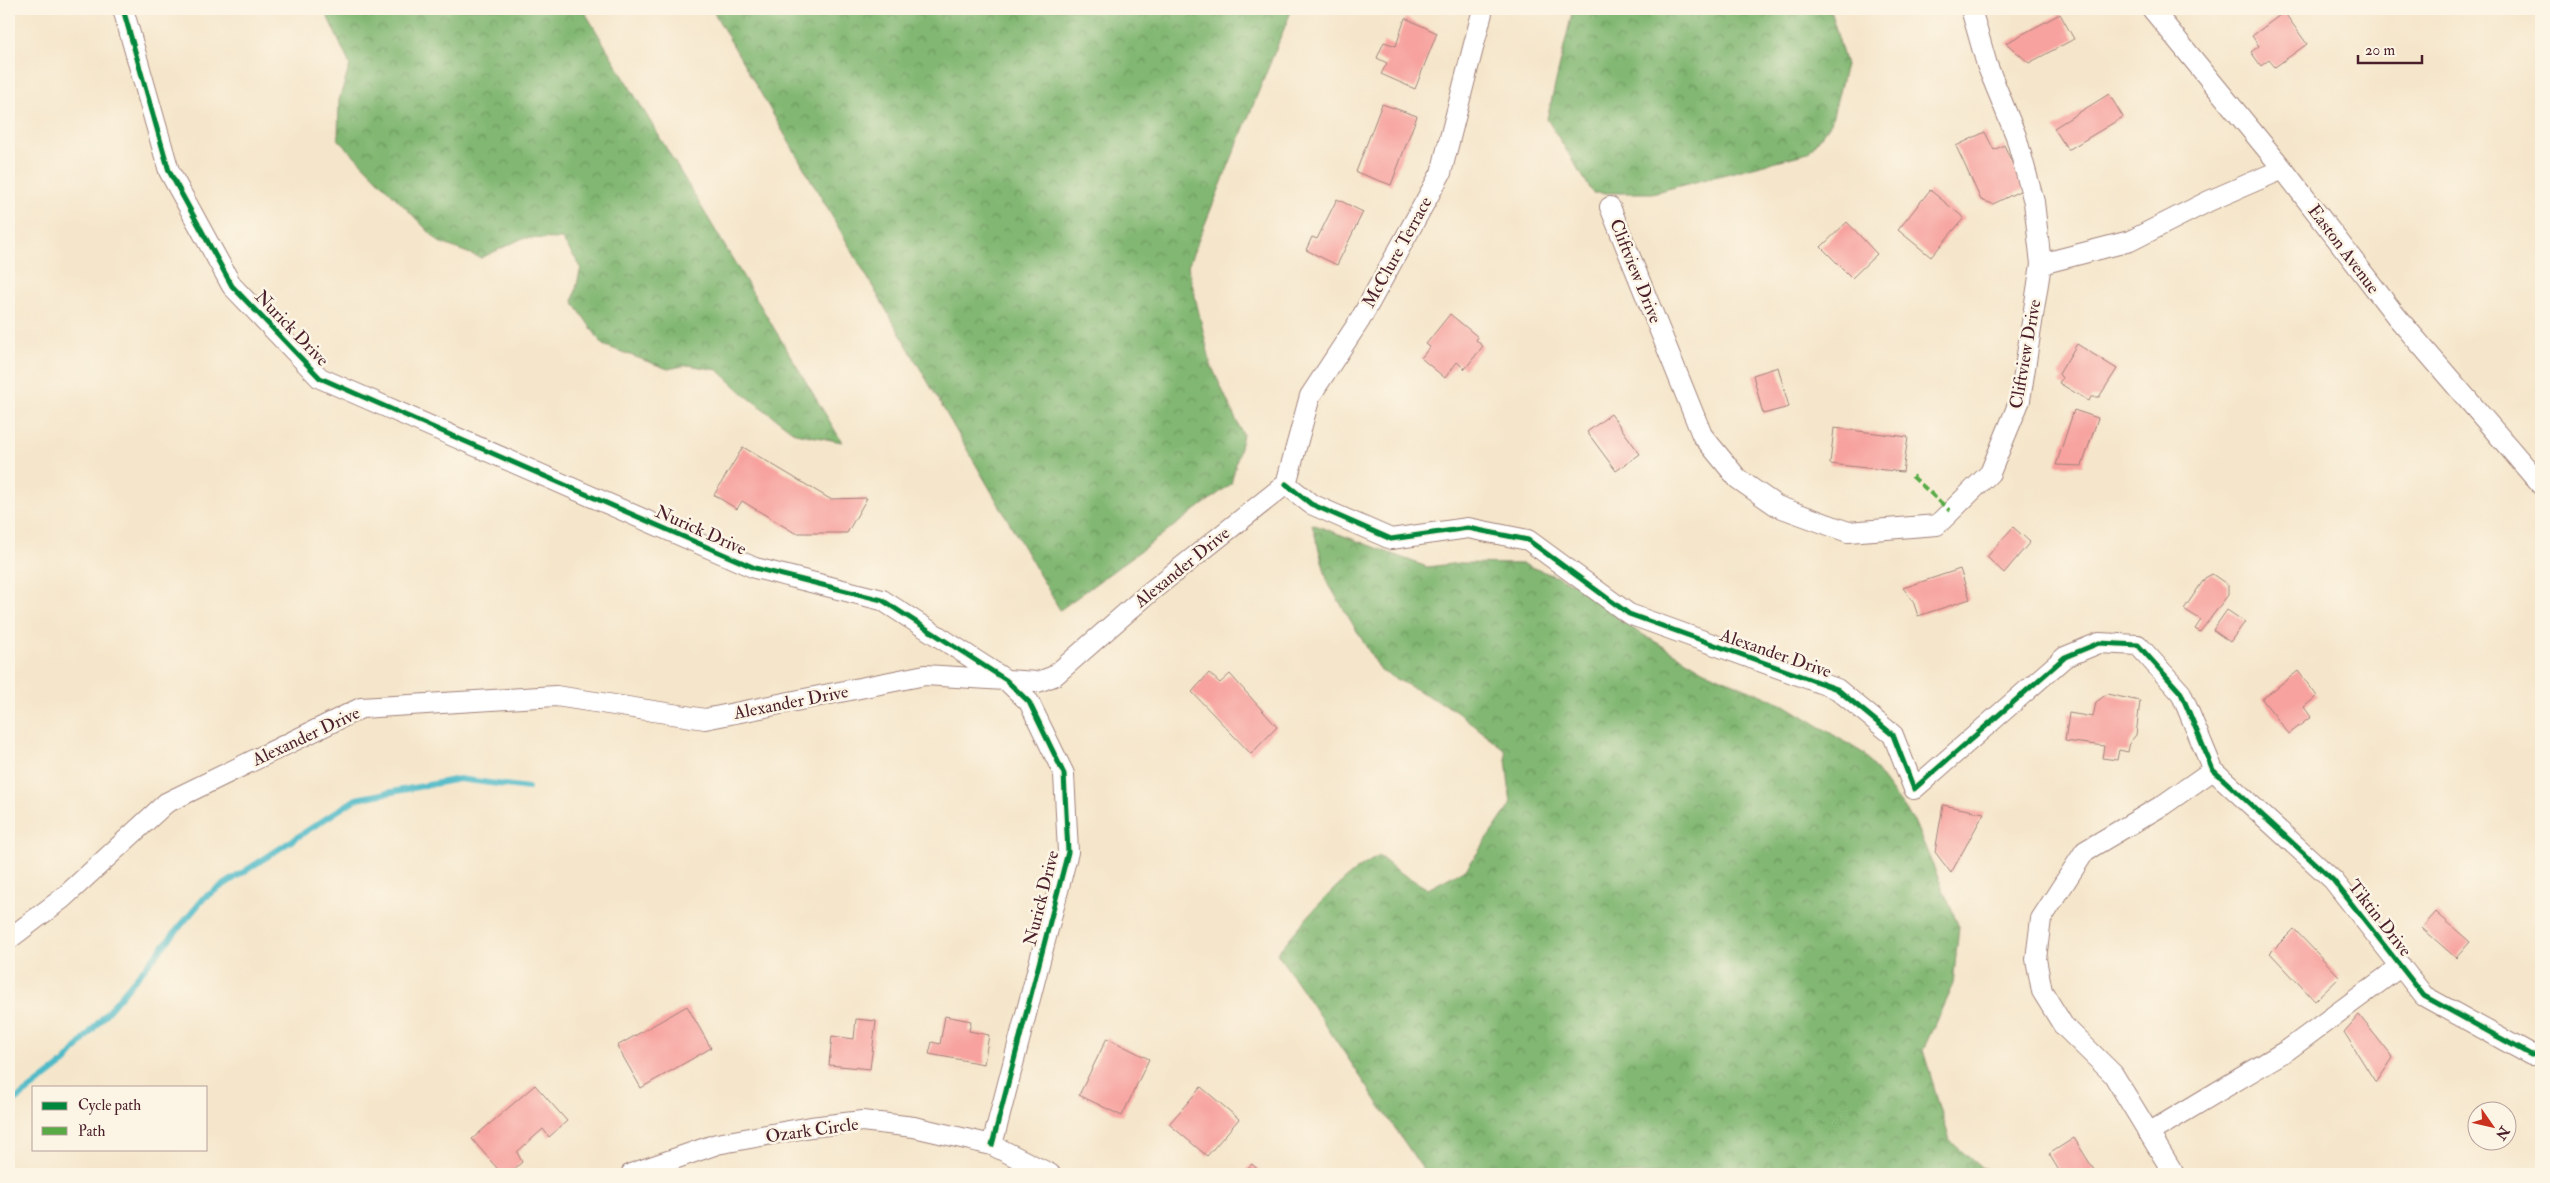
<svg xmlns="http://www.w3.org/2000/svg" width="2550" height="1183" font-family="'IM FELL Double Pica',serif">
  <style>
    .forest { fill: url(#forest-crowns); stroke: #666b4e }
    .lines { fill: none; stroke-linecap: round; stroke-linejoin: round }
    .stream { stroke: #4dbac8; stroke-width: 6 }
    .building { fill: #f7a29f }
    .street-casing { stroke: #a0827b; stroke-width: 22 }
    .street { stroke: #fff; stroke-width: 20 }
    .quiet { stroke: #57aa44; stroke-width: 4; stroke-dasharray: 8 4; stroke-linecap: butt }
    .cycleway-casing { stroke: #fcf5e5; stroke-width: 8 }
    .cycleway { stroke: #00873e; stroke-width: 5 }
    .labels { text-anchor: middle; stroke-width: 5; stroke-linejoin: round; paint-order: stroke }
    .street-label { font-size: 18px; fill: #4a1f2b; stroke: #fcf5e5 }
  </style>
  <defs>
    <pattern id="forest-crowns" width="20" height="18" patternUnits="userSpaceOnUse" patternTransform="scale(1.25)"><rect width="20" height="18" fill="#81b772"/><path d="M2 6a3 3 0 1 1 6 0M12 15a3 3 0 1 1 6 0" fill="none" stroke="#6c945e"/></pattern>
  </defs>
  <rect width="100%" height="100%" fill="#fcf5e5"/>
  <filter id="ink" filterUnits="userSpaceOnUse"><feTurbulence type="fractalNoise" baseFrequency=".02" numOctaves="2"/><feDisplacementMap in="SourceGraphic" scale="10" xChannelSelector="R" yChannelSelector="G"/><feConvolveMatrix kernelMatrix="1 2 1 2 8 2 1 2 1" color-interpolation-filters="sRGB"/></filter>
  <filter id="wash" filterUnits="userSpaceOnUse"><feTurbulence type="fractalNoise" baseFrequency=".0096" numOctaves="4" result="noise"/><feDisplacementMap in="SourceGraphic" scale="20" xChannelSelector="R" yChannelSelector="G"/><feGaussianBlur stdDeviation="1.12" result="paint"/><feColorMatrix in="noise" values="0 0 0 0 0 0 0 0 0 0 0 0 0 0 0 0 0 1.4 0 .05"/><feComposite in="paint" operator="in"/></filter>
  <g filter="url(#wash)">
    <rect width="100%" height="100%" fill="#f5e6cb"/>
    <path class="forest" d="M324 9H583L842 442 795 433 745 395 718 370 688 365 668 369 603 345 573 302 581 267 562 239 523 238 481 258 439 242 338 139 339 100 350 65Z
      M712 9H1292L1188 266 1211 365 1243 435 1231 484 1060 610Z
      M1573 9H1830L1846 65 1831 123 1808 153 1652 193H1593L1547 119Z
      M1312 524 1427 567 1460 563 1523 564 1576 584 1630 627 1705 671 1783 704 1863 753 1914 821 1959 927 1953 984 1923 1050 1950 1141 1980 1167 2001 1174H1426L1277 953C1308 917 1336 879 1379 856L1396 870 1428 889 1467 868 1511 804 1505 750 1455 710 1381 671 1328 583Z"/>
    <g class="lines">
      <path class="stream" d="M9 1105 64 1063 205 897 356 799 459 779 528 788"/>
    </g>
    <g id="blocks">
      <path class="building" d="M2284 12 2307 44 2275 67 2269 60 2261 66 2251 52 2259 46 2252 36Z
        M2060 14 2074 39 2029 63 2006 43Z
        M1405 18 1437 33 1415 89 1381 74 1387 63 1377 58 1384 42 1396 46Z
        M2109 94 2123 117 2068 150 2054 128Z
        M1382 104 1417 116 1391 185 1356 172Z
        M1985 132 1994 150 2004 145 2024 189 1993 204 1981 200 1956 146Z
        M1930 190 1964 218 1931 257 1898 230Z
        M1337 199 1363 212 1337 265 1306 250 1312 237 1317 239Z
        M1847 222 1877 254 1852 278 1821 247Z
        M1450 314 1478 337 1476 340 1483 346 1465 369 1457 362 1445 378 1421 358 1430 347 1426 344Z
        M2077 344 2117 369 2099 397H2091L2089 401 2059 383 2062 378 2059 374Z
        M1778 367 1789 407 1763 414 1753 375Z
        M2074 410 2098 418 2082 466 2056 465Z
        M1611 414 1640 454 1616 471 1587 432Z
        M1834 428 1908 437 1903 472 1830 464Z
        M743 447 830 499 867 498 847 533H795L742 501 737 509 714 495Z
        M2013 527 2030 542 2004 573 1987 557Z
        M1960 569 1970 599 1918 616 1913 601 1903 588Z
        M2212 574 2228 585V595L2200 632 2195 629 2201 620 2184 609 2205 578Z
        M2227 610 2245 622 2230 642 2213 630Z
        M2298 671 2317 696 2304 707 2311 717 2289 734 2262 699Z
        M1209 673 1220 683 1230 674 1277 727 1251 754 1192 692Z
        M2107 694 2140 701 2136 735 2130 742 2128 752 2119 750 2117 760 2102 758 2104 746 2065 741 2069 713 2093 717 2096 702Z
        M1943 805 1984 813 1951 873 1935 852Z
        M2436 912 2470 942 2456 958 2422 928Z
        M2294 929 2340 977 2315 1001 2270 953Z
        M687 1006 711 1048 641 1088 617 1046Z
        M2359 1015 2393 1058 2376 1083 2344 1032Z
        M945 1016 971 1021 969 1031 989 1035 984 1064 929 1054 932 1042 940 1044Z
        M856 1019 876 1021 870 1069 829 1065 832 1036 854 1039Z
        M1107 1038 1149 1059 1122 1116 1079 1095Z
        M535 1085 567 1121 549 1137 543 1129 517 1152 522 1162 509 1174H502L472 1139Z
        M1201 1087 1239 1119 1207 1156 1169 1124Z
        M2074 1138 2096 1173 2094 1174H2061L2049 1154Z
        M1252 1164 1263 1174H1242Z
        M2264 1168 2267 1174H2251Z"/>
    </g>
  </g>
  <g filter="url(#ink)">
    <use href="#blocks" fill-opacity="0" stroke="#a0827b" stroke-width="1"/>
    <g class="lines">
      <g class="street-casing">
        <path id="street" d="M123 9 169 171 232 286 320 378 755 568 882 600 1006 680 1029 702 1064 774 1068 852 992 1145
          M1971 9 1987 65 2016 136 2034 202 2041 264
          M2152 9 2283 169 2396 316 2541 485
          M1610 207 1702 435 1738 479 1777 506 1848 532 1937 525 1990 473 2020 400 2041 264 2130 241 2209 201 2283 169
          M1286 484 1311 504 1391 539 1468 528 1528 540 1629 614 1837 689 1893 735 1914 789 2065 657 2099 643 2138 645 2181 693 2213 770 2333 880 2424 996 2531 1055 2541 1054
          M1286 484 1310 396 1360 320 1441 173 1483 9
          M9 939 63 898 166 803 361 708 556 696 705 719 925 675 1038 682 1054 676 1150 592 1286 484
          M2147 1131 2157 1128 2289 1049 2401 966
          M631 1174 717 1144 811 1127 862 1121 914 1127 992 1145 1050 1174
          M2174 1174 2113 1074 2063 1025 2042 991 2036 959 2041 919 2085 851 2163 805 2213 770"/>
      </g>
      <use href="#street" class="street"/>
      <path class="quiet" d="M1912 476 1950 511"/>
      <g class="cycleway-casing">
        <path id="cycleway" d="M123 9 169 171 232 286 320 378 755 568 882 600 1006 680 1029 702 1064 774 1068 852 992 1145
          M1286 484 1311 504 1391 539 1468 528 1528 540 1629 614 1837 689 1893 735 1914 789 2065 657 2099 643 2138 645 2181 693 2213 770 2333 880 2424 996 2531 1055 2541 1054"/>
      </g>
      <use href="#cycleway" class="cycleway"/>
    </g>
  </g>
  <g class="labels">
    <g class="street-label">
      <text transform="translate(2344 249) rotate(53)" y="6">Easton Avenue</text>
      <text transform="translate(1397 252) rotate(-61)" y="6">McClure Terrace</text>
      <text transform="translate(1636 271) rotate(68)" y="6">Cliftview Drive</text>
      <text transform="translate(292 328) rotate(46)" y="6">Nurick Drive</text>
      <text transform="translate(2025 354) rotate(-80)" y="6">Cliftview Drive</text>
      <text transform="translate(701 530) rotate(24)" y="6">Nurick Drive</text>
      <text transform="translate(1182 567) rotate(-39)" y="6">Alexander Drive</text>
      <text transform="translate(1776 653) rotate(19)" y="6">Alexander Drive</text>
      <text transform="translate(791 702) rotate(-11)" y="6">Alexander Drive</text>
      <text transform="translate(306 736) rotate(-25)" y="6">Alexander Drive</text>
      <text transform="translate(1041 898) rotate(-76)" y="6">Nurick Drive</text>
      <text transform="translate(2380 918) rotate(52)" y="6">Tiktin Drive</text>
      <text transform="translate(812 1130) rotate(-8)" y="6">Ozark Circle</text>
    </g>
  </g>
  <rect width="2550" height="1183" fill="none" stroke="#fcf5e5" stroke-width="30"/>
  <rect x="32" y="1086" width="175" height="65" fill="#fcf5e5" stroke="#b59f9b"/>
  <rect x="42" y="1102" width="25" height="8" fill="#00873e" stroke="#b59f9b"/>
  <text x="78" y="1110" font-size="15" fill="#4a1f2b">Cycle path</text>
  <rect x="42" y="1127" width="25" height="8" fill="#57aa44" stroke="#b59f9b"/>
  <text x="78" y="1136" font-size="15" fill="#4a1f2b">Path</text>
  <g transform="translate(2492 1126) rotate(124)"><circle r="24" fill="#fcf5e5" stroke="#b59f9b"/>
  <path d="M0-4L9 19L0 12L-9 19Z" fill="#c8321e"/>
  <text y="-8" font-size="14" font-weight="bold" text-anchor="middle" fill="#4a1f2b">N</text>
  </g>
  <path d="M2358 55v8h64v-8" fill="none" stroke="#4a1f2b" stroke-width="2.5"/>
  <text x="2365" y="55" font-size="15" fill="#4a1f2b" stroke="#fcf5e5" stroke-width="4" paint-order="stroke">20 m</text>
</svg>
